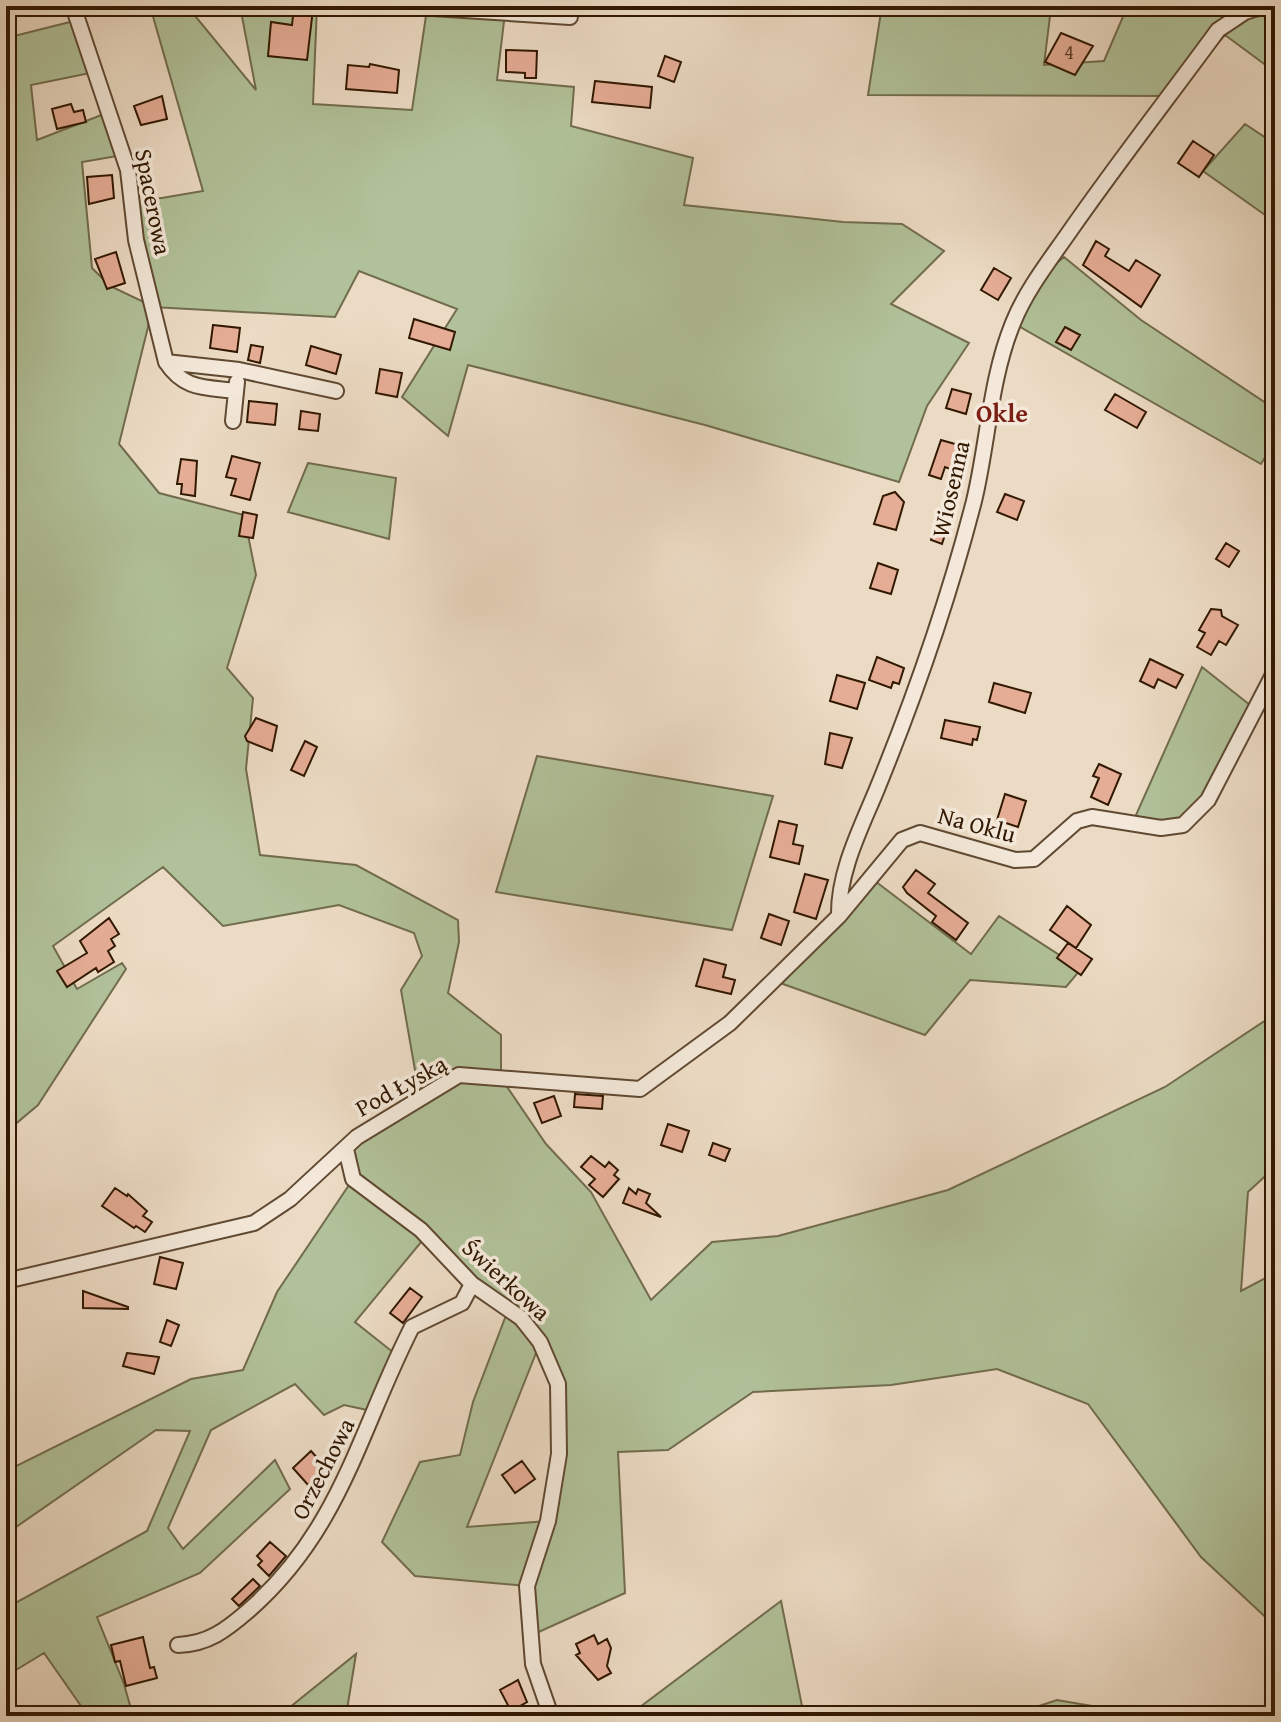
<svg xmlns="http://www.w3.org/2000/svg" width="1281" height="1722" font-family="'Gentium Book Plus',serif">
  <style>
    .green { fill: #b1c199; stroke: #716c4d; stroke-width: 2; fill-rule: evenodd }
    .building { fill: #e6ad96; stroke: #311801; stroke-width: 2 }
    .lines { fill: none; stroke-linecap: round; stroke-linejoin: round }
    .street-casing { stroke: #604932; stroke-width: 18 }
    .street { stroke: #f3e8d9; stroke-width: 14 }
    .labels { text-anchor: middle; stroke-width: 7; stroke-linejoin: round; paint-order: stroke }
    .number-label { font-size: 20px; fill: #5e3d26 }
    .street-label { font-size: 24px; fill: #311801; stroke: #f3e8d9 }
    .neighbourhood-label { font-size: 26px; font-weight: bold; fill: #7a1f14; stroke: #f3e8d9 }
  </style>
  <rect width="100%" height="100%" fill="#ecdbc4"/>
  <filter id="stains"><feTurbulence type="fractalNoise" baseFrequency=".0025" numOctaves="4"/><feColorMatrix values="0 0 0 0 .2 0 0 0 0 .09 0 0 0 0 .02 0 0 0 .5 -.17"/></filter>
  <radialGradient id="worn" r=".72"><stop offset=".6" stop-color="#630" stop-opacity="0"/><stop offset="1" stop-color="#630" stop-opacity=".3"/></radialGradient>
  <path class="green" d="M150 6H187L256 90 240 6H317L313 104 412 110 427 9 402 6H570V17L505 13 497 80 574 87 571 126 693 158 684 205 843 222 902 224 944 251 891 304 969 343 927 406 899 482 705 425 468 365 448 436 402 397 457 309 359 271 335 317 153 307 119 444 159 493 244 515 256 575 227 668 253 698 246 769 260 855 356 865 458 920 459 942 448 993 501 1035V1078L546 1144 591 1192 651 1300 712 1242 778 1236 948 1190 1165 1087 1275 1014V1167L1248 1192 1241 1291 1275 1273V1626L1201 1557 1088 1404 997 1369 891 1385 753 1392 668 1450 618 1452 625 1593 532 1635 527 1586 415 1576 382 1542 420 1462 460 1455 473 1402 508 1310 397 1217 422 1241 355 1322 394 1353 372 1411 344 1405 324 1415 295 1384 211 1430 168 1528 183 1549 275 1460 290 1489 200 1573 97 1617 124 1684 133 1716H88L44 1653 6 1676V1608L147 1531 190 1431 156 1430 6 1534V1471L191 1379 243 1370 277 1292 353 1179 346 1149 424 1096 415 1070 401 990 422 956 414 933 339 905 223 926 163 867 53 946 77 989 122 963 126 969 38 1105 6 1132V38L78 20 95 72 31 85 37 140 109 112 123 155 82 162 92 268 110 286 152 306 132 203 203 191ZM540 1343 558 1385 548 1521 467 1527Z
    M1265 6H1275V72L1225 35 1170 96 868 95 881 12 1050 16 1044 65 1104 61 1125 12H1245Z
    M1245 124 1275 144V222L1203 171Z
    M1064 257 1141 320 1269 405 1275 394V441L1261 464 1013 323 1035 281Z
    M308 463 396 478 389 539 288 512Z
    M1202 667 1255 709 1208 800 1183 825 1132 824Z
    M537 756 773 796 732 930 496 892Z
    M871 878 971 954 999 916 1081 969 1066 987 970 980 925 1035 772 980Z
    M781 1601 804 1716H628Z
    M356 1654 346 1716H279Z
    M1057 1700 1144 1715 1146 1716H1009Z"/>
  <path class="building" d="M294 7 313 9 307 60 268 56 271 22 292 25Z
    M1061 33 1093 46 1075 75 1045 62Z
    M506 50 537 51 536 78H525V73L506 72Z
    M665 56 681 62 674 82 658 76Z
    M370 64 399 70 397 93 346 89 348 65 369 67Z
    M595 81 652 87 650 108 592 102Z
    M162 96 167 119 141 125 134 106Z
    M71 104 74 112 83 110 86 122 57 129 52 109Z
    M1193 141 1214 155 1199 177 1178 163Z
    M112 175 114 198 89 204 87 177Z
    M1096 241 1109 249 1105 256 1129 271 1136 260 1160 275 1141 307 1083 265Z
    M116 252 125 283 107 289 95 259Z
    M994 268 1011 278 998 300 981 290Z
    M414 319 455 332 450 350 409 338Z
    M213 325 240 328 237 352 210 348Z
    M1065 327 1080 335 1071 350 1056 342Z
    M251 345 263 347 260 363 248 360Z
    M311 346 341 355 336 374 306 365Z
    M380 369 402 373 397 397 376 393Z
    M952 389 971 394 966 414 946 408Z
    M1115 394 1146 412 1137 428 1105 410Z
    M249 401 277 404 275 425 247 422Z
    M301 411 320 414 318 431 299 429Z
    M941 440 962 446 953 470 945 467 941 479 929 475Z
    M232 456 260 463 250 500 231 495 236 479 226 477Z
    M181 459 197 461 195 496 181 494 182 484H177Z
    M895 492 904 502 896 530 874 524 883 496Z
    M1005 494 1024 501 1017 520 997 512Z
    M243 512 257 515 253 538 239 536Z
    M938 516 950 519 942 544 931 540Z
    M1226 543 1239 551 1229 567 1216 559Z
    M878 563 898 570 891 594 870 588Z
    M1211 609 1221 610 1222 616 1238 625 1226 645 1219 641 1211 655 1197 647 1205 633 1199 630Z
    M877 657 904 668 899 684 893 682 891 688 869 680Z
    M1150 659 1183 675 1176 688 1158 679 1154 688 1140 681Z
    M837 675 865 683 857 709 830 701Z
    M994 683 1031 693 1025 713 989 702Z
    M256 718 277 726 272 751 247 741 245 736Z
    M945 720 980 727 977 740 973 739 972 745 941 738Z
    M830 733 852 738 842 768 825 764Z
    M305 741 317 747 304 776 291 770Z
    M1099 764 1121 774 1108 805 1091 797 1099 778 1093 776Z
    M1005 794 1026 801 1018 827 997 820Z
    M779 821 797 825 793 844 803 846 799 864 770 857Z
    M916 870 935 884 928 893 968 923 956 940 932 922 936 916 907 893 903 887Z
    M805 874 828 880 816 919 794 912Z
    M1067 906 1091 925 1076 948 1050 930Z
    M769 914 789 921 781 945 761 938Z
    M109 918 119 934 111 939 115 946 108 951 114 962 98 972 96 968 67 987 57 971 87 953 80 941Z
    M1068 943 1092 959 1081 975 1057 958Z
    M704 959 726 965 723 977 735 980 731 994 696 986Z
    M575 1094 603 1096 602 1109 574 1107Z
    M554 1096 561 1116 542 1123 534 1103Z
    M668 1124 689 1131 682 1152 661 1145Z
    M713 1143 730 1149 725 1161 709 1155Z
    M591 1156 605 1167 609 1162 618 1170 614 1175 619 1179 603 1197 589 1185 595 1179 581 1167Z
    M115 1188 127 1196 128 1194 147 1211 143 1216 152 1222 145 1232 136 1226 134 1228 102 1206Z
    M629 1188 636 1194 638 1189 650 1194 646 1203 661 1217 623 1203Z
    M160 1257 183 1263 176 1289 154 1284Z
    M410 1288 422 1297 403 1323 390 1313Z
    M83 1291 128 1307V1309L83 1308Z
    M167 1320 179 1325 171 1346 160 1342Z
    M127 1353 159 1357 154 1374 123 1366Z
    M311 1451 327 1469 309 1486 293 1468Z
    M522 1461 535 1479 515 1493 502 1475Z
    M270 1542 286 1556 269 1576 258 1565 262 1561 257 1556Z
    M253 1579 260 1586 239 1606 232 1599Z
    M594 1635 598 1644 607 1639 611 1648 607 1666 611 1673 598 1680 576 1655 580 1653 576 1644Z
    M143 1637 150 1668 154 1667 157 1678 126 1686 120 1661 115 1662 111 1645Z
    M518 1680 527 1702 511 1711 500 1690Z"/>
  <g class="lines">
    <g class="street-casing">
      <path id="street" d="M73 6 128 170 136 240 166 362 239 370 336 391
        M402 6 570 17
        M166 362C184 390 205 387 236 391
        M233 421 237 382
        M839 916C838 872 861 828 877 789 915 696 949 598 974 501 988 443 990 379 1013 323 1026 290 1050 260 1070 231 1118 162 1169 97 1218 30L1245 12 1265 6
        M346 1149 353 1179 421 1230 472 1284 521 1318 540 1342 558 1384 559 1454 548 1521 527 1586 533 1664 551 1716
        M6 1281 254 1223 290 1199 357 1137 459 1075 640 1089 730 1023 839 916 902 840 920 833 1015 860 1034 859 1077 821 1092 817 1161 828 1183 825 1208 800 1275 671
        M178 1645C208 1644 226 1630 248 1611 341 1530 359 1431 412 1327L462 1303 472 1284"/>
    </g>
    <use href="#street" class="street"/>
  </g>
  <g class="labels">
    <g class="number-label">
      <text x="1069" y="59">4</text>
    </g>
    <g class="street-label">
      <text transform="translate(153 202) rotate(79)" y="8">Spacerowa</text>
      <text transform="translate(951 489) rotate(-77)" y="8">Wiosenna</text>
      <text transform="translate(977 825) rotate(15)" y="8">Na Oklu</text>
      <text transform="translate(401 1086) rotate(-29)" y="8">Pod Łyską</text>
      <text transform="translate(506 1280) rotate(42)" y="8">Świerkowa</text>
      <text transform="translate(323 1469) rotate(-63)" y="8">Orzechowa</text>
    </g>
    <g class="neighbourhood-label">
      <text x="1002" y="422">Okle</text>
    </g>
  </g>
  <rect width="1281" height="1722" fill="none" stroke="#ecdbc4" stroke-width="32"/>
  <rect x="8" y="8" width="1265" height="1706" fill="none" stroke="#311801" stroke-width="4"/>
  <rect x="16" y="16" width="1249" height="1690" fill="none" stroke="#311801" stroke-width="2"/>
  <rect width="100%" height="100%" filter="url(#stains)"/>
  <rect width="100%" height="100%" fill="url(#worn)"/>
</svg>
